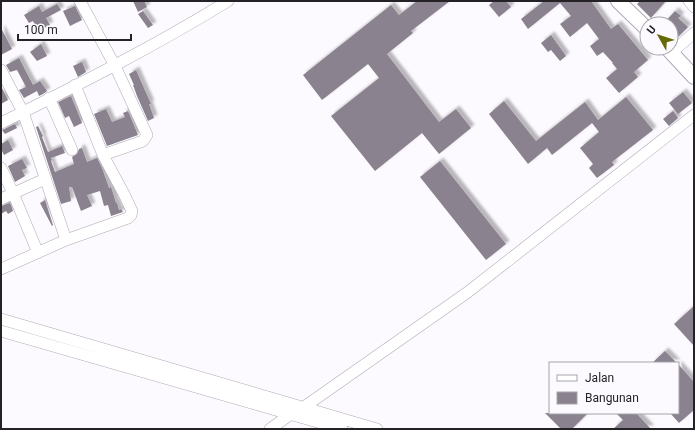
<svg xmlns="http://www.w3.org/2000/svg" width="695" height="430" font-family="Roboto,sans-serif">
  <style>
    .building { fill: #8a828e; filter: url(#shadow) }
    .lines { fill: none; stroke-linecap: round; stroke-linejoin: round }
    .minor-casing { stroke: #b0a9b5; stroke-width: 12 }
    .major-casing { stroke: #b0a9b5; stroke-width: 16 }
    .minor { stroke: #fff; stroke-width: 11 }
    .major { stroke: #fff; stroke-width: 14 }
  </style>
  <defs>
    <filter id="shadow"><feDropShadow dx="3.5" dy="-3.5" stdDeviation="1" flood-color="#0004"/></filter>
  </defs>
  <rect width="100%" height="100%" fill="#fdfaff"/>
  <path class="building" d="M133 1H144L147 7 138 12Z
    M417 1H450L411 31 413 33 387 54 439 122 456 109 471 128 439 154 422 133 375 171 331 116 379 78 368 64 322 100 303 75 391 5 399 15Z
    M494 1H506L511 7 499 17 489 5Z
    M544 1H591L611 29 618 24 648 60 634 72 638 77 619 93 606 78 617 69 612 63H613L603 52 597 56 590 46 599 39 587 23 570 37 560 24 571 16 560 3 528 29 521 19Z
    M640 1H666L651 18 637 4Z
    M57 4 61 10 46 18 50 25 38 31 33 21 29 23 24 15 39 6 42 12Z
    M75 6 82 20 70 26 63 11Z
    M143 11 153 25 148 28 138 14Z
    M675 11 681 16 678 18 688 27 675 40 671 37V24H663Z
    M1 28 12 49 1 55Z
    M551 35 566 56 560 61 551 50 548 52 541 43Z
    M41 44 47 56 37 61 30 52Z
    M19 58 33 85 40 81 45 88 47 91 43 94 39 96 37 91 24 98 19 90 26 87 17 70 10 72 6 65Z
    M82 62 86 72 78 77 73 66Z
    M136 70 151 104H149L154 118 148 121 137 96 133 85H134L129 74Z
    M1 86 8 100 1 104Z
    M683 92 692 103 678 114 669 103Z
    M71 96 82 123 74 127 69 116 65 118 58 102Z
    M626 97 653 130 612 162 614 165 597 178 589 168 593 164 580 148 599 132 592 123 552 155 547 148 528 164 489 114 504 101 536 141 585 102 598 120Z
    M106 109 112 122 125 117 123 113 128 111 138 135 107 146 94 114Z
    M673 111 678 118 669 126 663 119Z
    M15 124 17 128 5 134 2 130Z
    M38 126 43 136 42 137 48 152 62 146 65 153 51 158 52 160 51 161 55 172 74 164 72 157 77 154 79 149 82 148 87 162 97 158 102 168 109 188 111 187 116 203H117L119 210 121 209 123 212 111 216 108 205 104 206 100 191 87 195 92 206 81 211 72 187H69L71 201 61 204 36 127Z
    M8 140 13 150 4 155 1 149V144Z
    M22 159 27 168 22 170 25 176 15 182 8 166Z
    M440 161 506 244 486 260 420 177Z
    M45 200 53 225 52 226 40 203Z
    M10 203 13 211 8 214 6 211 1 214V206Z
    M694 306V346L674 324Z
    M665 351 677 363H652Z
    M678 364 694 382V410L679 423 670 413H678Z
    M545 413H588L572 429H561Z
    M616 413H636L651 429H613L623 420Z"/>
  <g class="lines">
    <g class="minor-casing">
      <path id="minor" d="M80 1 115 66 147 135 143 141 103 155
        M689 1 694 7
        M671 53 694 33
        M1 70 23 112 66 240
        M49 98 72 150
        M1 123C78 85 155 46 228 1
        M1 168 13 193 38 253
        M1 199 45 179
        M1 269 66 240 128 218 131 215 132 211 124 194 103 155 75 85
        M1 319 377 429
        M1 331 342 429
        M270 429 291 414 304 407 468 292 694 115"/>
    </g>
    <g class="major-casing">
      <path id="major" d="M618 1 647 29
        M667 48 694 77"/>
    </g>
    <use href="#minor" class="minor"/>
    <use href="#major" class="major"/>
  </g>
  <rect width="695" height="430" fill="none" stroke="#252227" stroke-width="4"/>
  <rect x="549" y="362" width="130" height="52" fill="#fdfaff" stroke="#a7a4a9"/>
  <rect x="557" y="375" width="20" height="6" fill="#ffffff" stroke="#a7a4a9"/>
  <text x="585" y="382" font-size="12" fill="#252227">Jalan</text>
  <rect x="557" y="392" width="20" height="12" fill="#8a828e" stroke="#a7a4a9"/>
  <text x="585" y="402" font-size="12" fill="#252227">Bangunan</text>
  <g transform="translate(659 36) rotate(309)"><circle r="19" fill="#fdfaff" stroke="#a7a4a9"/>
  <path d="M0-3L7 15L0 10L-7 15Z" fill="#666907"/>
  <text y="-6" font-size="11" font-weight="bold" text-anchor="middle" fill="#252227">U</text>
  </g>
  <path d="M18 34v6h113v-6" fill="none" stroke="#252227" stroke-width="2"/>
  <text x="24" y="34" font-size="12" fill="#252227" stroke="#fdfaff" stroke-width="3" paint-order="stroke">100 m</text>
</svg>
